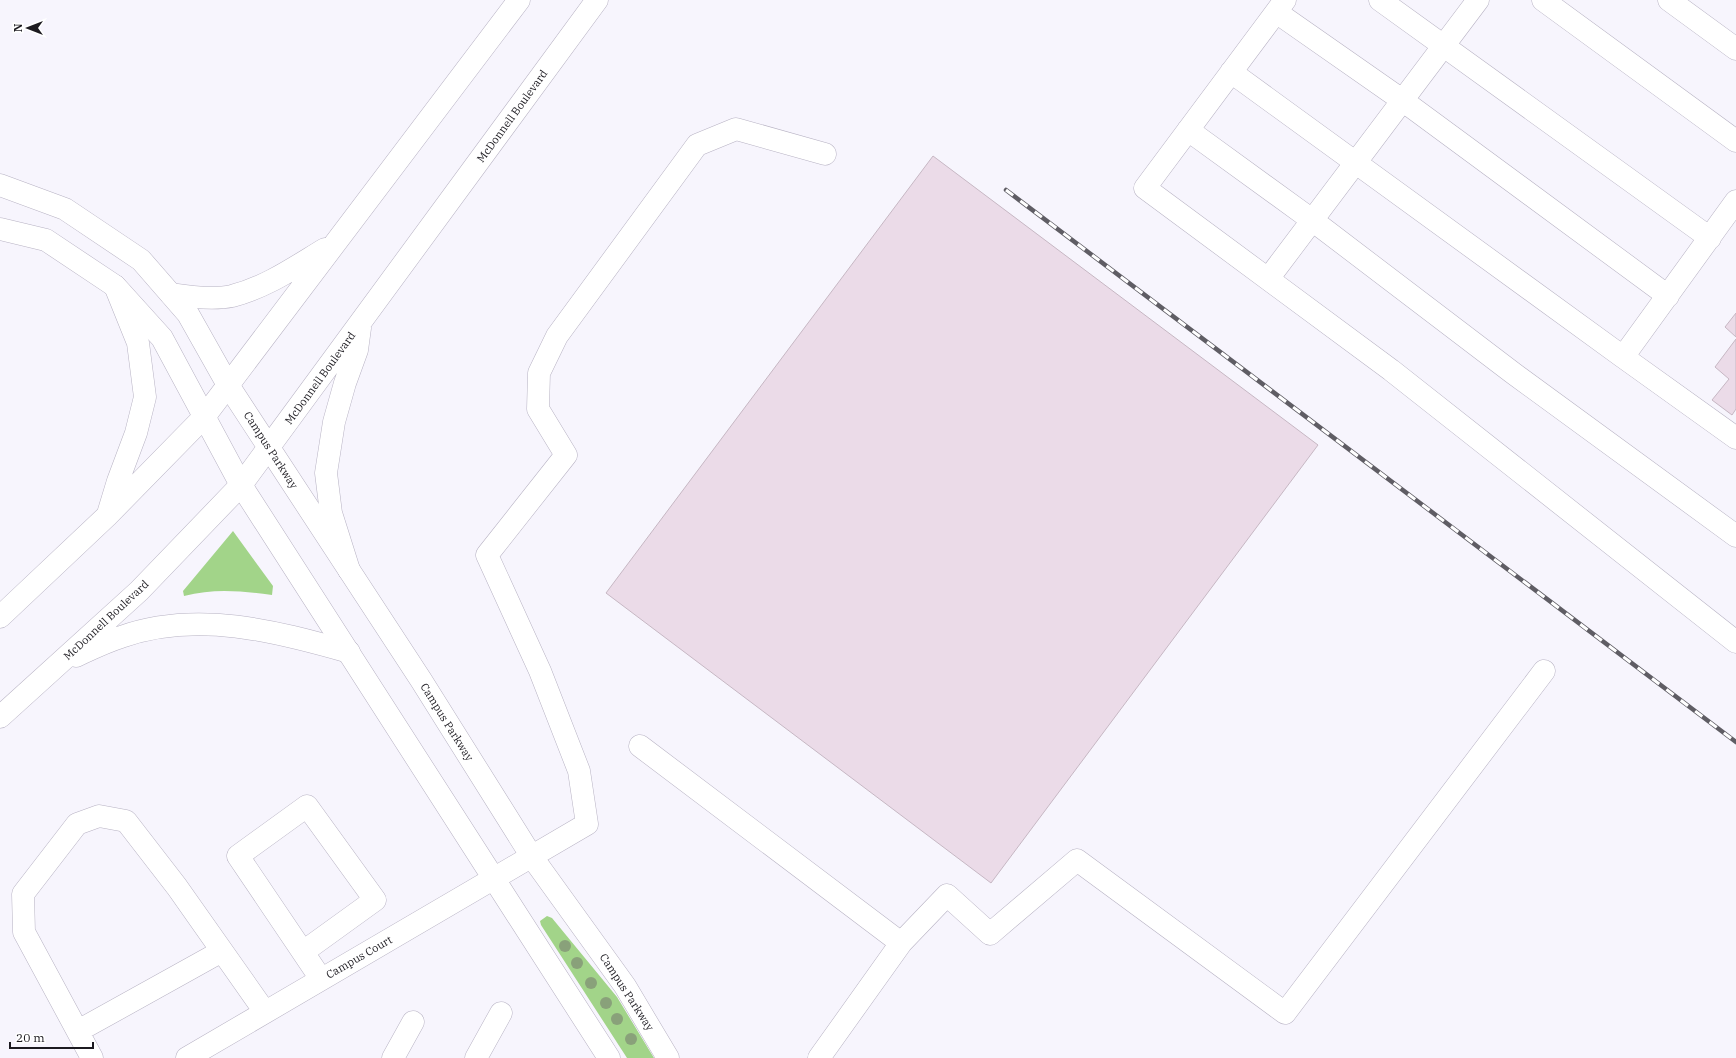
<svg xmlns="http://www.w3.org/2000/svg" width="1736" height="1058" font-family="'IBM Plex Serif',serif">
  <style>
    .green { fill: #a2d489 }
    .building { fill: #ebdbe8; stroke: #c6b7c3 }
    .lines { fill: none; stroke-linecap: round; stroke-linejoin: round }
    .minor-casing { stroke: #b7b2c3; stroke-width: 23 }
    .major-casing { stroke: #b7b2c3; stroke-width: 23 }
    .minor { stroke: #fff; stroke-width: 22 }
    .major { stroke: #fff; stroke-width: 22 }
    .rail-casing { stroke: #5f5d64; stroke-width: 4.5 }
    .rail { stroke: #fff; stroke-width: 3; stroke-dasharray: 9; stroke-linecap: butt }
    .tree { fill: #89a17a }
    .labels { text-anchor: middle; stroke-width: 3; stroke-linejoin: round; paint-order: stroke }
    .street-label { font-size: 11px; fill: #1c1a20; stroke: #fff }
  </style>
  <rect width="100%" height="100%" fill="#f7f5fd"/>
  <path class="green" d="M233 531 273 586 272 595C242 591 214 588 184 596L183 591Z
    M547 916 552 918 617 997 654 1058H627L541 925 540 921Z"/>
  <path class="building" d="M933 156 1318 445 991 883 606 593Z
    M1736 313V337L1725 327Z
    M1736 339V409L1732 415 1712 400 1729 379 1715 367Z"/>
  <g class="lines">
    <g class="minor-casing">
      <path id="minor" d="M1285 0 1145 188 1391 370 1736 642
        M1380 0 1710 238
        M1543 0 1736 141
        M1669 0 1736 49
        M1276 12 1402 100 1668 296
        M1231 72 1623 357
        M1188 130 1312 220 1513 373 1736 536
        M0 185 65 209 141 260 188 314 228 385 421 680 532 857 625 986 668 1058
        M1736 201 1623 357 1736 438
        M0 229 46 240 115 286 162 338 241 485 609 1058
        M1268 279 1478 0
        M640 746 901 943 819 1058
        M901 943 947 895 990 934 1077 860 1285 1013 1544 671
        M303 952 375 900 307 806 238 856 321 979
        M78 1031 222 951
        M92 1058 24 932 23 894 77 824 99 816 126 821 177 887 265 1012
        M187 1058 587 824 579 771 540 671 487 555 566 455 538 409 539 373 557 336 697 145 736 129 825 154
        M393 1058 413 1022
        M476 1058 501 1013"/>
    </g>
    <g class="major-casing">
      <path id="major" d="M171 294C190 297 213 300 232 296 267 287 295 267 325 249
        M108 514 118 481 136 433 145 397 138 343 115 286
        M349 570 331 513 326 473 334 422 345 383 357 350 360 328
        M0 617 107 516 204 417 519 0
        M76 656C91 649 105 642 121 637 196 610 276 631 349 652
        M0 717 139 591 241 485 597 0"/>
    </g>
    <use href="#minor" class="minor"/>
    <use href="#major" class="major"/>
    <g class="rail-casing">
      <path id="rail" d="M1006 190 1736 742"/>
    </g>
    <use href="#rail" class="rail"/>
  </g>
  <g class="tree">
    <circle cx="565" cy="946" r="6"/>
    <circle cx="577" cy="963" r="6"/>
    <circle cx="591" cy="983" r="6"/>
    <circle cx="606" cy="1003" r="6"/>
    <circle cx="617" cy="1019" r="6"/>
    <circle cx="631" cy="1039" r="6"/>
  </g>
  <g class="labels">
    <g class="street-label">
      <text transform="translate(512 116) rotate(-54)" y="4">McDonnell Boulevard</text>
      <text transform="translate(320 378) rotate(-54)" y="4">McDonnell Boulevard</text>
      <text transform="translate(271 450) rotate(57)" y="4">Campus Parkway</text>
      <text transform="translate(106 620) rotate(-43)" y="4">McDonnell Boulevard</text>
      <text transform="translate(447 722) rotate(58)" y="4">Campus Parkway</text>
      <text transform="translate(359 957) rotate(-30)" y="4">Campus Court</text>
      <text transform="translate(627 992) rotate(57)" y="4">Campus Parkway</text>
    </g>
  </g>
  <g transform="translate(28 28) rotate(270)" stroke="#ffffff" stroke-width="3" paint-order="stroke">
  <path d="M0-3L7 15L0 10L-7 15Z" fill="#1c1a20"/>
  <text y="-6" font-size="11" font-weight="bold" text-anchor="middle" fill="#1c1a20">N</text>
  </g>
  <path d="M10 1042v6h83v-6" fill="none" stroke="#1c1a20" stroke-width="2"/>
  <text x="16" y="1042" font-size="12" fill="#1c1a20" stroke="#ffffff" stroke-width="3" paint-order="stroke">20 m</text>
</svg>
